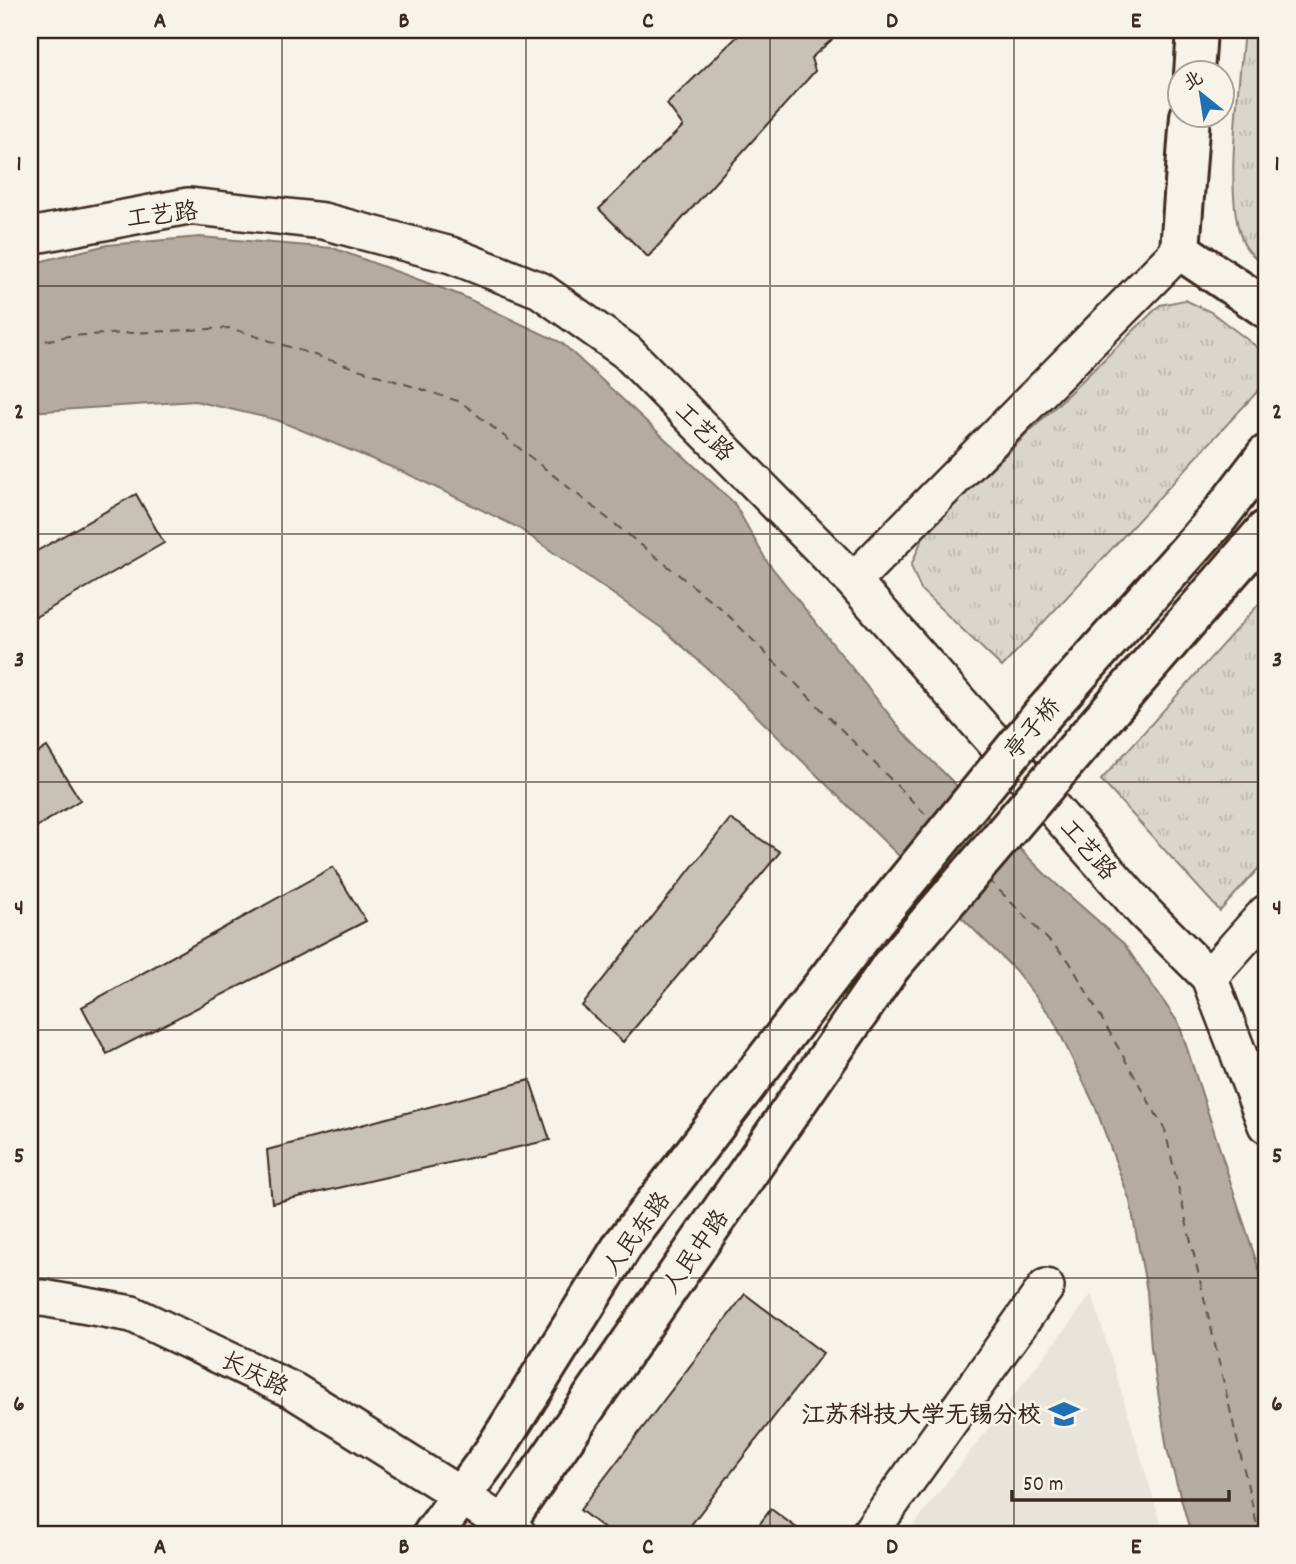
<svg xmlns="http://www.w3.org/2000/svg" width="1296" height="1564" font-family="Dekko,'LXGW WenKai TC',sans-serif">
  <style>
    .built { fill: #e9e4d9 }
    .grass { fill: url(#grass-tufts); stroke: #8b8074; stroke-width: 2 }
    .water { fill: #b4aca0; stroke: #84786c; stroke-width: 2 }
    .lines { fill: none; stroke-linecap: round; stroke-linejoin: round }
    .ferry { stroke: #5f5145; stroke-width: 2; stroke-dasharray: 9 7; stroke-linecap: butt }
    .building { fill: #c8c1b6; stroke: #3b2a1e; stroke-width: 2 }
    .minor-casing { stroke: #3b2a1e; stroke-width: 40 }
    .major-casing { stroke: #3b2a1e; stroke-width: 44 }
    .minor { stroke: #f7f3e8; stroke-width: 35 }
    .major { stroke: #f7f3e8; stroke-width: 38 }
    .major-bridge-casing { stroke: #3b2a1e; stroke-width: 44; stroke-linecap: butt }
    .major-bridge { stroke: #f7f3e8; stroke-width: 38 }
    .grid { fill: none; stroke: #3b2a1e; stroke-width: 2; stroke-opacity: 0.55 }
    .labels { text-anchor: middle; stroke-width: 5; stroke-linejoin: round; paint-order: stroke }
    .street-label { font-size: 24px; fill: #3b2a1e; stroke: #f7f3e8 }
    .poi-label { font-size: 24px; font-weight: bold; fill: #3b2a1e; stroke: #f7f3e8; text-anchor: end }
    .neatline { fill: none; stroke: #3b2a1e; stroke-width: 2.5 }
    .grid-label { font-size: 23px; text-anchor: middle; font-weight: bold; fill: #3b2a1e }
  </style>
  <defs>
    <pattern id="grass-tufts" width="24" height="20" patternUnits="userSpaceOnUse" patternTransform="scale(1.75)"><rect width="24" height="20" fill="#dbd6cb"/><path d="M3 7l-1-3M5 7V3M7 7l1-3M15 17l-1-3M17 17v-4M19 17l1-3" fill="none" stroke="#bdb8ae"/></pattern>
  </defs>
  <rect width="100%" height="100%" fill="#f7f3e8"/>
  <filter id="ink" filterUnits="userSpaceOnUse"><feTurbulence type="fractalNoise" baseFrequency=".0143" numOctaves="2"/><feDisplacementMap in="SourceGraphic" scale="14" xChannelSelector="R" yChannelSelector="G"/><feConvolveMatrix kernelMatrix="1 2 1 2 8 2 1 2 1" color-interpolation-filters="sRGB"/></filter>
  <g filter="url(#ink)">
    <path class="built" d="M1092 1294 1164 1534H907Z"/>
    <path class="grass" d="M1244 30H1266V267C1260 261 1248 253 1244 244 1222 201 1240 80 1244 30Z
      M1185 300 1211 312 1265 353 1266 375 1258 391 1002 667 921 590 911 566 924 534 1160 305Z
      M1266 596V860L1220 911 1101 780Z"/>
    <path class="water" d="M200 237 333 248 460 295 562 343 734 503 766 560 903 732 1046 875 1124 944 1179 1024 1266 1291V1534H1191L1167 1449 1151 1348 1147 1291 1130 1201 1095 1106 1053 1019 1015 970 719 679 663 629 517 527 408 474 277 420 195 401 30 412V264L107 245Z"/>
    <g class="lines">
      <path class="ferry" d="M30 344 68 336 230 328 461 402 723 610 933 822
        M988 879 1069 961 1165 1130 1259 1534"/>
    </g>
    <path class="building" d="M744 30H843L811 58 815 71 648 257 599 209 683 126 667 104Z
      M136 494 164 543 30 620V555Z
      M47 747 80 800 30 831V758Z
      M730 819 780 852 623 1042 582 1006Z
      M333 867 366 921 107 1054 82 1007Z
      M30 1048 39 1066 30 1071Z
      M530 1080 550 1140 272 1203 267 1150Z
      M745 1294 823 1353 684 1534H611L580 1510Z
      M771 1509 805 1534H752Z"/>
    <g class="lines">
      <g class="minor-casing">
        <path id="minor" d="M30 236 188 206 323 221 451 255 540 290 627 352 853 581 1144 912 1209 977 1266 1125
          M853 581 1180 250
          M1209 977 1266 913
          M30 1299 43 1298 132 1314 294 1391 460 1495 518 1534
          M869 1534 1046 1287"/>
      </g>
      <g class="major-casing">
        <path id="major" d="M1194 74 1197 30
          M1190 116 1180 250 1266 308
          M1043 714 1217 519 1266 455
          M1080 745 1266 530
          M433 1534 494 1451 623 1245 856 943
          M498 1534 891 966"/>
      </g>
      <use href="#minor" class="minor"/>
      <use href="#major" class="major"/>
      <g class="major-bridge-casing">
        <path id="major-bridge" d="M856 943 1043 714
          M891 966 1080 745"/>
      </g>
      <use href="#major-bridge" class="major-bridge"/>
    </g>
  </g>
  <path class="grid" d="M282 30V1534M526 30V1534M770 30V1534M1014 30V1534M30 286H1266M30 534H1266M30 782H1266M30 1030H1266M30 1278H1266"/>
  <defs>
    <g id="university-bare" transform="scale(2.415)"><path d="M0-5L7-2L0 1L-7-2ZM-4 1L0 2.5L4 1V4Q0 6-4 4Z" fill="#1f6fb2" stroke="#f7f3e8" stroke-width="2.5" paint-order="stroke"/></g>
  </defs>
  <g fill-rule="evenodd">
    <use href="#university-bare" x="1064" y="1414"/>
  </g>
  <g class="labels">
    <g class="street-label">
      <text transform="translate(162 214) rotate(-7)" y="8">工艺路</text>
      <text transform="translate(705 431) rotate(45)" y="8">工艺路</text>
      <text transform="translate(1032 728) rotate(-50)" y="8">亭子桥</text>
      <text transform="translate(1089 849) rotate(49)" y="8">工艺路</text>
      <text transform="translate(636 1233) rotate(-54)" y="8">人民东路</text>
      <text transform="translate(695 1251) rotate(-55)" y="8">人民中路</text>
      <text transform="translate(255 1373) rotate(26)" y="8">长庆路</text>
    </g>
    <g class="poi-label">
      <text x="1041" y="1422">江苏科技大学无锡分校</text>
    </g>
  </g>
  <rect width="1296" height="1564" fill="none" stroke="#f7f3e8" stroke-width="77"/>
  <g transform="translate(1201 94) rotate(330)"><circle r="33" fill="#f7f3e8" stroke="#aca397" stroke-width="2"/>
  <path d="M0-5L12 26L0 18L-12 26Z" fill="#1f6fb2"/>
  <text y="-10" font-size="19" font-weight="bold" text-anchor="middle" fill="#3b2a1e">北</text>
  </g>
  <path d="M1012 1490v10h217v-10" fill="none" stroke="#3b2a1e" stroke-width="3.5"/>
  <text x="1023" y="1490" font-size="21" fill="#3b2a1e" stroke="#f7f3e8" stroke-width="5" paint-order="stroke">50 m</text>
  <rect x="38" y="38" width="1220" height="1488" class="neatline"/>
  <g class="grid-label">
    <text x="160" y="27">A</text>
    <text x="404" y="27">B</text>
    <text x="648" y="27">C</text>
    <text x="892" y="27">D</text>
    <text x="1136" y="27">E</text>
    <text x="19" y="170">1</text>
    <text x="1277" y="170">1</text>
    <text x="19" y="418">2</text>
    <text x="1277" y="418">2</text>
    <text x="19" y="666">3</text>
    <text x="1277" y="666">3</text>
    <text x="19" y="914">4</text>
    <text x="1277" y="914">4</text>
    <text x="19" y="1162">5</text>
    <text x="1277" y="1162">5</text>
    <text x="19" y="1410">6</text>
    <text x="1277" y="1410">6</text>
    <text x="160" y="1553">A</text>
    <text x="404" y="1553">B</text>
    <text x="648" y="1553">C</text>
    <text x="892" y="1553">D</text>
    <text x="1136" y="1553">E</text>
  </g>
</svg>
